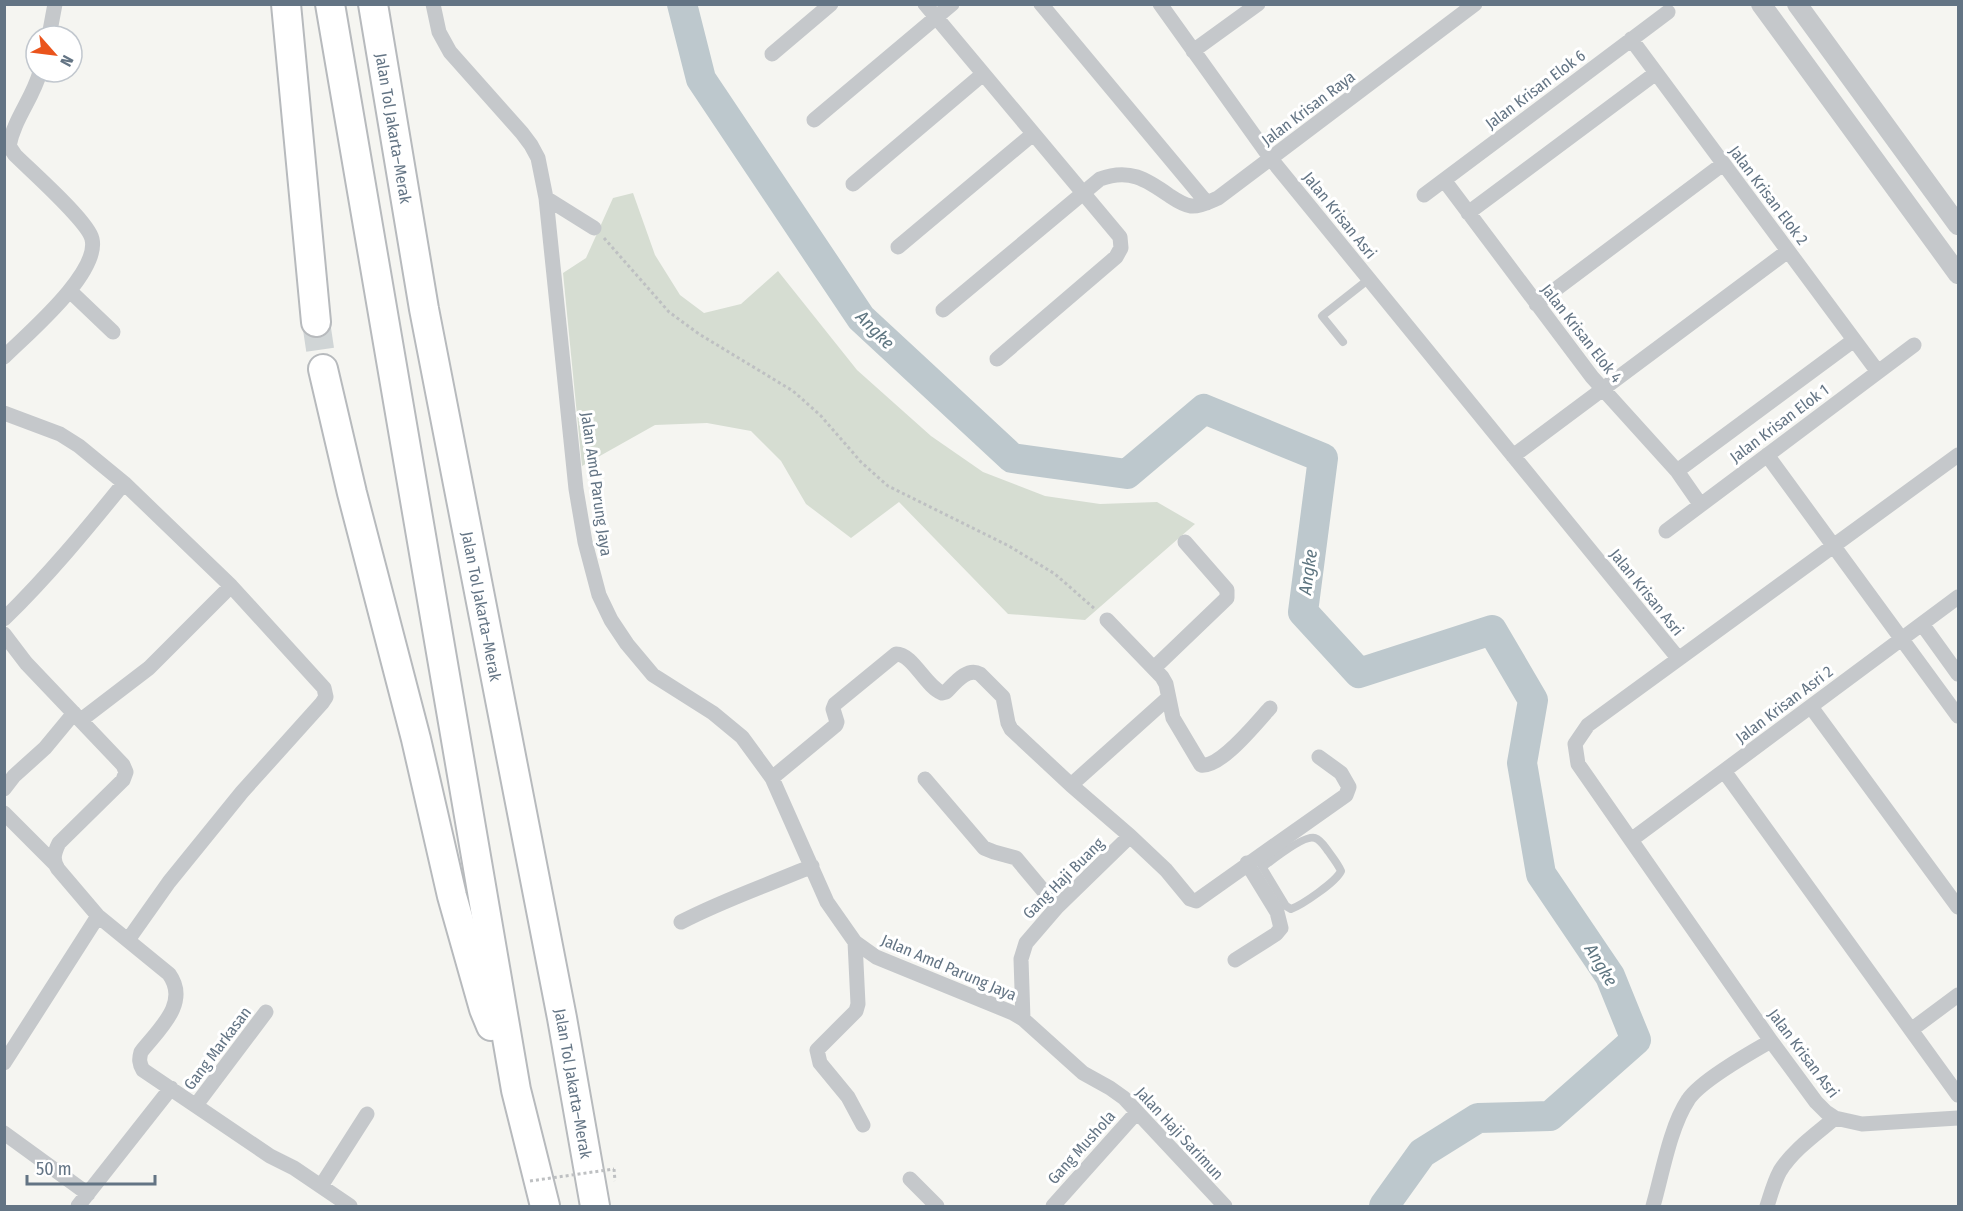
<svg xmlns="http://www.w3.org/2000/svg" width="1963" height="1211" font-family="'Fira Sans Condensed',sans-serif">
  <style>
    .green { fill: #d6ddd2 }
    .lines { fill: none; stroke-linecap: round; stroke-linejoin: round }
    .river { stroke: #bdc8cd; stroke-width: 30 }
    .motorway-tunnel { stroke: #d0d5d6; stroke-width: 28; stroke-dasharray: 28 14; stroke-linecap: butt }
    .motorway-casing { stroke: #b7babd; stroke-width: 32 }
    .path { stroke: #bec0c2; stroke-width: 3; stroke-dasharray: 3 3; stroke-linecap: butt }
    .service { stroke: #c5c8cb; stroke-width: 8 }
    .minor { stroke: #c5c8cb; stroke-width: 15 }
    .tertiary { stroke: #c5c8cb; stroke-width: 20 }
    .motorway { stroke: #fff; stroke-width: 28 }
    .path-bridge { stroke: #bec0c2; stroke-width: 3; stroke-dasharray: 3 3; stroke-linecap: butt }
    .labels { text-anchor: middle; stroke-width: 6; stroke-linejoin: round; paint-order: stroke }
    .street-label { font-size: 16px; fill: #637484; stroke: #fff }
    .water-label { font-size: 18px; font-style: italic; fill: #5f7681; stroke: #fff }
  </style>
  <rect width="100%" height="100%" fill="#f5f5f1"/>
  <path class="green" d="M633 193 655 255 680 295 704 313 741 304 778 271 857 370 931 436 983 472 1045 496 1100 504 1157 502 1195 524 1085 620 1008 614 899 502 851 538 806 504 781 461 751 431 707 423 655 425 582 466 563 273 586 258 613 198Z"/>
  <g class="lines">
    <path class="river" d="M682 4 701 79 861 318 1012 458 1127 474 1204 409 1323 458 1303 612 1359 673 1492 630 1533 700 1522 763 1541 874 1610 976 1636 1040 1550 1116 1478 1118 1422 1153 1384 1206"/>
    <path class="motorway-tunnel" d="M316 322 323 369"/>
    <g class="motorway-casing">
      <g id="motorway">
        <path d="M286 4 316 322"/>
        <path d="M330 4 516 1090 545 1206"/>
        <path id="s1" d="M373 4 424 309 562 1018 595 1206"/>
        <path d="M323 369 352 493 416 739 452 896 484 1009 491 1026"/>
      </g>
    </g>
    <path class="path" d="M604 238 669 312 699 334 793 391 821 416 861 462 888 486 1009 546 1055 574 1096 610
      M614 1169 615 1181"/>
    <path class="service" d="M1343 342 1322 316 1369 279
      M1257 858 1286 906 1291 909C1302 905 1336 882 1341 871 1338 864 1333 858 1328 851 1325 847 1321 840 1315 838 1305 834 1272 860 1263 867"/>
    <path class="minor" d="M433 4 439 32 450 52 522 133 531 145 538 158 546 198 576 489 585 542 599 595 611 620 627 644 653 675 713 713 742 737 772 778 827 902 855 942 876 957 1013 1013 1023 1019 1083 1073 1110 1088 1124 1098 1225 1206
      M925 4 1120 237 1121 248 1116 257 997 359
      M1041 4 1207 203
      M1160 4 1271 159 1678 658
      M49 36 55 4
      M1631 39 1878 372
      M1193 51 1258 4
      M772 54 831 4
      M814 120 952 4
      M1444 180 1592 377 1677 471 1700 504
      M853 184 983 74
      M1424 195 1668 12
      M546 198 594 228
      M1468 213 1656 73
      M898 247 1033 134
      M70 291 113 332
      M1536 304 1723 164
      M943 310 1100 179C1129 168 1146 179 1170 196 1176 200 1184 205 1191 206 1200 207 1211 201 1218 198L1475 4
      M4 357C27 334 100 273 92 239 88 221 31 171 15 155L9 146C14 119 33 98 40 72
      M4 413 60 434 79 446 124 483 231 586 324 688 326 697 322 703 242 792 169 882 128 940
      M1767 455 1958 716
      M1958 455 1588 725 1575 744 1578 764 1771 1041 1816 1102 1826 1112 1835 1118 1862 1124 1958 1118
      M1513 456 1788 251
      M1677 471 1854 340
      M1666 531 1914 345
      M4 619C48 576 86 530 124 483
      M1107 620 1162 677 1166 684 1173 718 1201 765C1221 768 1257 722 1270 708
      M1922 624 1958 674
      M4 634 26 663 123 765 126 772 123 780 59 843C54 853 52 860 58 869L98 916 169 974C190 1003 159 1029 141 1052 139 1059 139 1063 143 1070L270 1156 294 1168 350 1206
      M1154 668 1227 598V590L1185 542
      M1811 707 1958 907
      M81 720 149 668 231 586
      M1724 771 1958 1095
      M772 778 836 725 837 722 833 709 835 704 896 654C913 654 925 686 942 693L946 692C955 683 967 667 980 674L1003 697 1008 723 1011 729 1071 785 1130 836 1166 870 1190 899 1196 901 1346 795 1349 787 1341 773 1319 757
      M925 779 984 848 994 852 1016 858 1057 907
      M1071 785 1168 698
      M4 789 14 776 45 748 74 713
      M4 813 55 864
      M1631 840 1958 597
      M681 922C723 900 768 885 812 866
      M855 942 858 1004 856 1011 817 1050 820 1063 848 1097 863 1125
      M1235 960 1276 934 1281 928 1277 912 1247 863
      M1023 1019 1021 959 1026 943 1057 907 1130 836
      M1911 1030 1958 995
      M4 1063 98 916
      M196 1105 266 1012
      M4 1133 88 1194
      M910 1179 937 1206
      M321 1186 367 1114
      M78 1206 171 1088
      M1053 1206 1137 1112
      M1653 1206C1662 1175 1670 1127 1688 1100 1700 1081 1750 1053 1771 1041
      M1767 1206C1771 1194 1774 1182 1780 1171 1793 1150 1816 1134 1835 1118"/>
    <path class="tertiary" d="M1761 4 1958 274
      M1797 4 1958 225"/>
    <use href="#motorway" class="motorway"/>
    <path class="path-bridge" d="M530 1181 614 1169"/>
  </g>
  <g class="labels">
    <g class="street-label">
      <text transform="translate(1535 89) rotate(-37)" y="6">Jalan Krisan Elok 6</text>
      <text transform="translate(1308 108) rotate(-37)" y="6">Jalan Krisan Raya</text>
      <text dy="6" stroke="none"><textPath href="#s1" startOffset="126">Jalan Tol Jakarta–Merak</textPath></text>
      <text transform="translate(1769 195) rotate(53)" y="6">Jalan Krisan Elok 2</text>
      <text transform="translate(1340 215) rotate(51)" y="6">Jalan Krisan Asri</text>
      <text transform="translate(1582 333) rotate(52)" y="6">Jalan Krisan Elok 4</text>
      <text transform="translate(1779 423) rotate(-37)" y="6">Jalan Krisan Elok 1</text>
      <text transform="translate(597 484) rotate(82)" y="6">Jalan Amd Parung Jaya</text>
      <text transform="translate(1647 592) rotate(51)" y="6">Jalan Krisan Asri</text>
      <text dy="6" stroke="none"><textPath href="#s1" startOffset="612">Jalan Tol Jakarta–Merak</textPath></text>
      <text transform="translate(1784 704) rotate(-37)" y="6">Jalan Krisan Asri 2</text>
      <text transform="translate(1063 878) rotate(-45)" y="6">Gang Haji Buang</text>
      <text transform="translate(949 967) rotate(23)" y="6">Jalan Amd Parung Jaya</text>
      <text transform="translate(217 1048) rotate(-53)" y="6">Gang Markasan</text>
      <text transform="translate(1804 1053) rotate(53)" y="6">Jalan Krisan Asri</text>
      <text dy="6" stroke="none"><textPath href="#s1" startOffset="1098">Jalan Tol Jakarta–Merak</textPath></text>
      <text transform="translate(1180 1133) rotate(47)" y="6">Jalan Haji Sarimun</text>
      <text transform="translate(1081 1147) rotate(-48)" y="6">Gang Mushola</text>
    </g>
    <g class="water-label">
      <text transform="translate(875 330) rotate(45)" y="6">Angke</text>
      <text transform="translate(1308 572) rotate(-82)" y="6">Angke</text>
      <text transform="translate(1601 965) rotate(59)" y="6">Angke</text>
    </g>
  </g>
  <rect width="1963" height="1211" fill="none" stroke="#637484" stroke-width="12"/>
  <g transform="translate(54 54) rotate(118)"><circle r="28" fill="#ffffff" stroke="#c1c7ce" stroke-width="1.5"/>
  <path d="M0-4.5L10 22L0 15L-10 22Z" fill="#ea541c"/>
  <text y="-9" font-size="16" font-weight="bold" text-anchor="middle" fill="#637484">N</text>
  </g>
  <path d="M27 1175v9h128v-9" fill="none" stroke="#637484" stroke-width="3"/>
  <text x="36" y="1175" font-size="18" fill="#637484" stroke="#ffffff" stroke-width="4.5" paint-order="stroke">50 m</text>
</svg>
